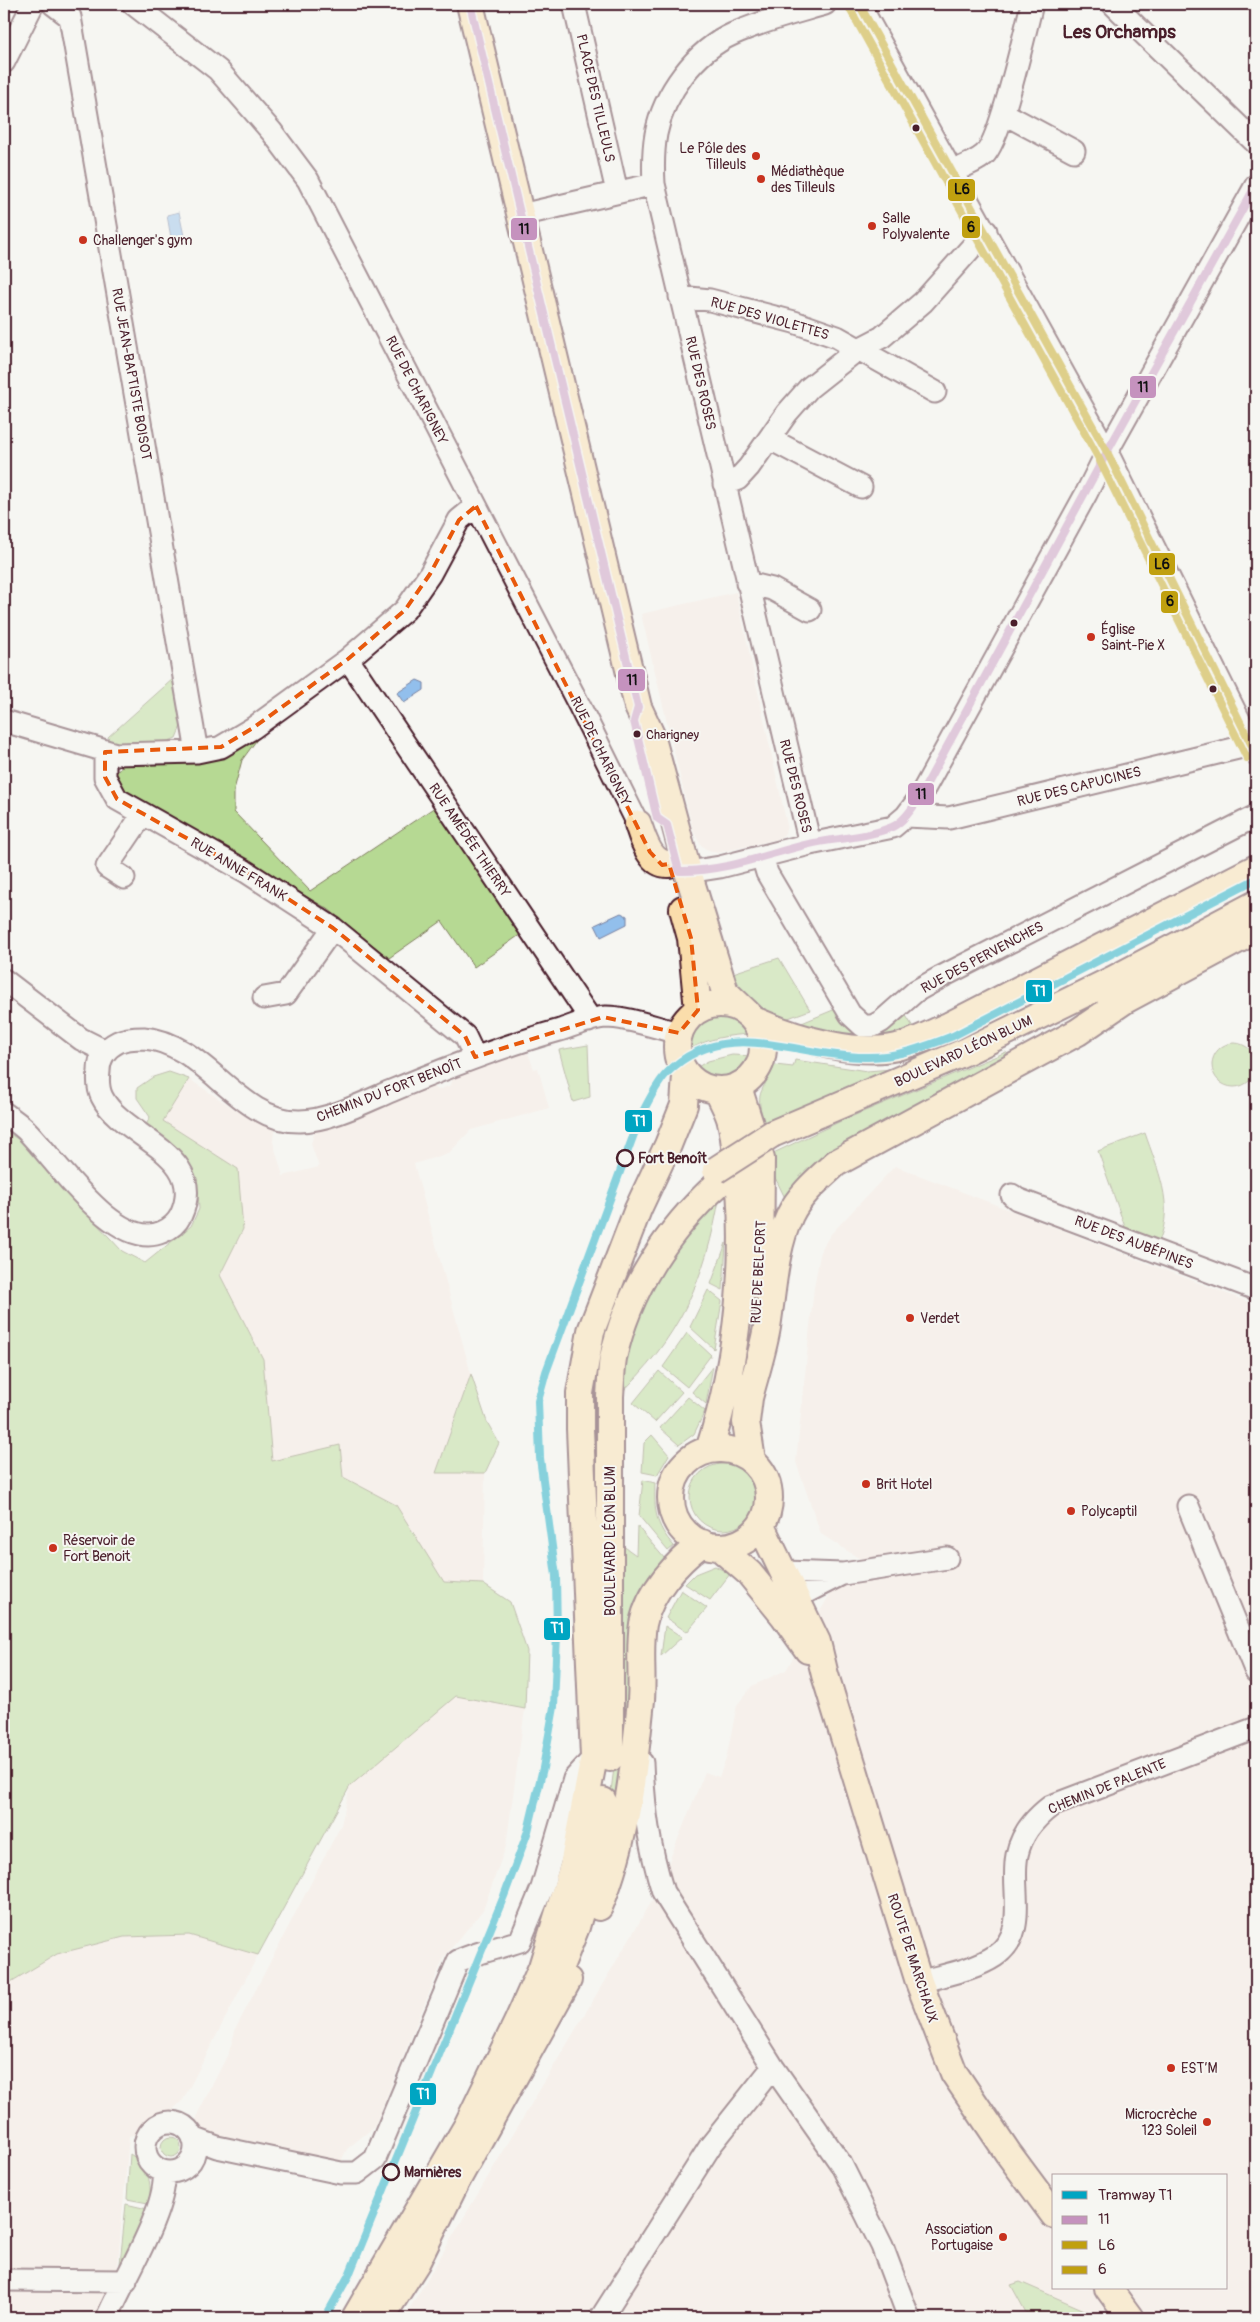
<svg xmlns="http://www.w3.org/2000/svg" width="1260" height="2322" font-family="Pangolin,sans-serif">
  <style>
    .built { fill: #f7e9e2; fill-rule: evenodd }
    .green { fill: #b6d993; stroke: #807c5f }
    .water { fill: #92bfec; stroke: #757f9f }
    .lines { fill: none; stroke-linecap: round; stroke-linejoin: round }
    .minor-casing { stroke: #4a1f2b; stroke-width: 25 }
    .major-casing { stroke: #4a1f2b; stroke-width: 30 }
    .minor { stroke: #f6f6f2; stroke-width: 21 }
    .major { stroke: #faddab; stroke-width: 26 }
    .major-bridge-casing { stroke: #4a1f2b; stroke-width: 30; stroke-linecap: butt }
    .major-bridge { stroke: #faddab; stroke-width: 26 }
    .bus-1-casing { stroke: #f6f6f2; stroke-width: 11 }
    .bus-2-casing { stroke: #f6f6f2; stroke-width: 11 }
    .bus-3-casing { stroke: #f6f6f2; stroke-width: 11 }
    .bus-1 { stroke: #c592be; stroke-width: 8 }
    .bus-2 { stroke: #c0a00f; stroke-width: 8 }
    .bus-3 { stroke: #c0a00f; stroke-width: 8 }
    .tram-1-casing { stroke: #f6f6f2; stroke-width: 11 }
    .tram-1 { stroke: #00a5c2; stroke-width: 8 }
    .marked { fill: none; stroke: #e8590c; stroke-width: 4; stroke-dasharray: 10 6; stroke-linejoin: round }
    .bus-dot { fill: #4a1f2b; stroke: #f6f6f2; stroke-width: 2 }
    .poi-dot { fill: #c8321e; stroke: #f6f6f2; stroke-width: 2 }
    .stop-dot { fill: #f6f6f2; stroke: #4a1f2b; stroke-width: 2.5 }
    .labels { text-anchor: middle; stroke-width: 4; stroke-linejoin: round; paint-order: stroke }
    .bus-label { font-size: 13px; fill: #4a1f2b; stroke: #f6f6f2; text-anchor: start }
    .street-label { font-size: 14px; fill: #4a1f2b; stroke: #f6f6f2 }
    .poi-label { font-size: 14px; fill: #4a1f2b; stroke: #f6f6f2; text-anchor: start }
    .stop-label { font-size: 14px; font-weight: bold; fill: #4a1f2b; stroke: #f6f6f2; text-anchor: start }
    .district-label { font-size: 19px; font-weight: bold; fill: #4a1f2b; stroke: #f6f6f2 }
    .line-badge { stroke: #f6f6f2; stroke-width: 2 }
    .badge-label { font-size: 14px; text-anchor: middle; font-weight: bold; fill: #fff }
    .pale-badge-label { font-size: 14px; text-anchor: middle; font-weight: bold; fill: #111 }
  </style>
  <rect width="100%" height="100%" fill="#f6f6f2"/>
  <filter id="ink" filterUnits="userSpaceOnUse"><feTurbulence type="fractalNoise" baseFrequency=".02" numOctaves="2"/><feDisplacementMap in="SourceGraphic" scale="10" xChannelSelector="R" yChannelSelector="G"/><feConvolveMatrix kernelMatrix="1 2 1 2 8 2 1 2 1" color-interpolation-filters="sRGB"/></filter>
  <g filter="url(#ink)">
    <path class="built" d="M736 592 787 825 785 834 778 839 717 853 706 849 700 844 693 830 641 614Z
      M528 1053 534 1069 538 1068 549 1108 471 1130 449 1153 414 1164 471 1374 436 1473H485L483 1584 444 1582 396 1505 343 1477 272 1461 263 1359 220 1275 243 1229 163 1121 189 1079 251 1120 274 1130 273 1142 283 1176 319 1167 311 1144 314 1133 431 1085 438 1090 451 1085 453 1077 498 1059Z
      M895 1166 1256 1305V2318H404L655 1896 705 1772 719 1777 726 1759 737 1705 752 1686 786 1670 833 1589 885 1575 821 1534 796 1462 814 1287 821 1250 830 1235ZM1054 2176H1226V2288H1054Z
      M456 1696 525 1709 506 1846 483 1910 444 1957 374 2127 347 2149 338 2167 199 2132 196 2122 198 2113 229 2052 236 2028 341 1825 350 1786Z
      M189 1935 258 1955 183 2100 170 2112 152 2119 134 2135 129 2136 117 2274H141L121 2318H4V1986L57 1954 124 1937Z"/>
    <path class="green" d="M174 678 181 726 176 738 166 742 110 744 108 737Z
      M261 734 242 760 234 790V812L310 891 435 807 521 934 474 967 442 921 389 958 328 909 127 794 121 787 116 773 125 763Z
      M779 958 810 1010 780 1021 772 1018 758 1003 743 992 733 973Z
      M838 1008 845 1020 905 1014 916 1032 867 1039 834 1035 797 1025Z
      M717 1014C733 1013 744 1021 752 1034 729 1035 707 1038 687 1051 687 1031 699 1019 717 1014Z
      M1212 1065a22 22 0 1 1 44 0a22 22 0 1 1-44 0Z
      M588 1045 590 1097 573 1102 559 1050Z
      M1006 1052 1008 1060 790 1208 765 1157 841 1121Z
      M732 1055 753 1056C742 1085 717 1088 694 1069L708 1061Z
      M795 1060 867 1071 904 1068 765 1126C754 1089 761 1096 775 1065L793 1067Z
      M169 1072 189 1079 163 1121 238 1169 243 1229 220 1275 263 1359 272 1461 340 1445 343 1477 396 1505 444 1582 483 1584 510 1602 527 1651 525 1709 456 1696 350 1786 258 1955 189 1935 124 1937 57 1954 4 1986V1130L19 1140 122 1251 145 1263 191 1226 199 1209 197 1178 186 1157 146 1125 150 1117 137 1098V1088L153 1077Z
      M1145 1133C1157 1169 1175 1204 1159 1241L1125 1227 1098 1151Z
      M720 1194C706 1279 679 1339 615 1399L647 1279Z
      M726 1243 723 1290 711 1284Z
      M708 1290 722 1301 714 1349 690 1327Z
      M687 1333 711 1355 687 1387 663 1367Z
      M713 1366 706 1404 692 1392Z
      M659 1371 682 1392 655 1422 633 1403Z
      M471 1374 487 1422 499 1443 485 1473H436Z
      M688 1397 705 1411 694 1434 679 1445 660 1428Z
      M652 1435 669 1455 657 1475 642 1472 644 1443Z
      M690 1497a33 33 0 1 1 66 0a33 33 0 1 1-66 0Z
      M643 1480 655 1483C654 1510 655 1525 674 1546L668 1551 639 1516Z
      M637 1526 665 1559 655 1569 645 1585 633 1615 628 1739 623 1791 609 1807 616 1752V1541L636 1555Z
      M715 1566 730 1574 710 1600 685 1584 695 1574Z
      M681 1590 707 1608 687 1632 666 1618Z
      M665 1626 682 1637 661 1656Z
      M161 2147a10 10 0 1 1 20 0a10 10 0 1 1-20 0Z
      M130 2154C147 2165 154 2184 148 2203L127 2199Z
      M126 2204 147 2209 122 2264H120Z
      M1020 2282 1103 2318H1029L1011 2285Z"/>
    <path class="water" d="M179 212 184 236 176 240 175 237 171 238 167 215Z
      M417 680 424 683V690L404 703 397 693Z
      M621 913 627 916V924L601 937 595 925Z"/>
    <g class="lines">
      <g class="minor-casing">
        <path id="minor" d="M53 4 70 17 197 752
          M133 4 218 70 272 132 308 180 579 705 638 824
          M574 4 617 192
          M859 4 1107 452 1256 754
          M1113 4 1256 143
          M4 62 33 4
          M1003 113 1074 151
          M953 171C963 167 976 162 984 155 1001 140 1025 31 1032 4
          M521 215 654 184
          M680 297 710 300 794 322 837 337 935 392
          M770 439 861 487
          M724 484 738 479 749 467 787 413 809 388 857 350 882 337 923 302 986 231
          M747 583 772 589 810 610
          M348 659 587 1014 589 1021
          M4 721 116 754 197 752 221 747 253 728 348 659 405 610 430 574 459 520 476 506
          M105 752V777L117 799 245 871 333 928 465 1036 475 1057
          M906 816 949 818 1238 748 1249 741
          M810 844 654 184C653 167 653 151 656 134 664 93 695 51 733 34 762 21 794 13 825 4
          M762 856 767 873 850 1014 863 1026H873L882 1021 916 991 941 977 1256 816
          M688 872 720 867 810 844 893 827 906 816 918 800 1086 494 1107 452 1256 185
          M124 878 107 867 143 814
          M4 980 81 1039 105 1051
          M264 998 286 994 333 928
          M4 1113C11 1118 18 1123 25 1129 54 1157 116 1253 162 1232 170 1229 177 1223 181 1215 209 1153 122 1138 102 1097 98 1089 98 1079 99 1071 99 1057 106 1048 118 1042 126 1038 136 1038 144 1038 206 1043 237 1122 300 1121 328 1121 365 1102 391 1091 446 1068 502 1046 560 1030 575 1025 591 1018 606 1017 628 1017 657 1028 679 1033
          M1012 1195 1017 1199 1256 1289
          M1188 1506 1256 1672
          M784 1572 843 1574 947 1558
          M781 1595 797 1597 840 1575
          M642 1763C644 1811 649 1846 663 1892L773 2067 841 2164 882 2246 909 2318
          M919 1982C943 1975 974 1970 995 1956 1030 1932 1010 1889 1017 1855 1021 1835 1035 1818 1051 1806L1256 1728
          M145 2147a25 25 0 1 1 50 0a25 25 0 1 1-50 0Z
          M193 2138 217 2147 341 2173H357L375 2159 458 1961C478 1952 499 1948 520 1941L542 1888 574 1779 594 1757
          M4 2280 126 2281
          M107 2318C122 2282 168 2209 164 2172
          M601 2318 711 2145 773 2067"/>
      </g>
      <g class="major-casing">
        <path id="major" d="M470 4 638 707 651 735 688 872 725 992 746 1012
          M638 824C643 839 650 865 669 864
          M683 909 691 938 698 1010
          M677 1047a43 43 0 1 1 86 0a43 43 0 1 1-86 0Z
          M1110 1006 1125 1000 1256 930
          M754 1020C794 1038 862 1059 904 1045 920 1040 935 1032 950 1025L1256 868
          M738 1087 761 1159 760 1286
          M772 1134 967 1051 1112 980 1256 904
          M751 1382 746 1422 752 1460
          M749 1398C755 1375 763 1351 767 1327 773 1290 774 1250 790 1215 800 1194 820 1178 836 1163L1078 1032 1125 1000
          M671 1498a49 49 0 1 1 98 0a49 49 0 1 1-98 0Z
          M709 1450C738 1362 750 1248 736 1156 735 1145 734 1133 731 1122 729 1112 722 1101 718 1091
          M761 1526 817 1642 825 1675 919 1982 954 2073 1008 2153 1054 2215
          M719 1547 749 1573 784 1616 808 1650
          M610 1758V1396C611 1384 611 1370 613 1358 628 1290 667 1230 718 1184
          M599 1907C626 1842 634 1770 641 1700 643 1675 639 1649 643 1624 649 1592 677 1562 702 1543
          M549 1994 576 1927 592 1870 603 1801
          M1108 2288 1130 2318
          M355 2318 467 2126 517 2023 542 1967 573 1866 594 1757 580 1429V1393L591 1331 638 1209 668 1145 684 1105 686 1075
          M381 2318 416 2263 456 2182 568 1980"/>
      </g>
      <use href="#minor" class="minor"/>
      <use href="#major" class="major"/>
      <g class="major-bridge-casing">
        <path id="major-bridge" d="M716 1170 772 1134"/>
      </g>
      <use href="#major-bridge" class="major-bridge"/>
      <g class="bus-1-casing">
        <path id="bus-1" d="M470 4 638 707 634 721 657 818 667 825 679 871C725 872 766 854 809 844 836 838 866 838 892 827 903 822 911 810 918 800L1107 452 1256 185"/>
      </g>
      <g class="bus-2-casing">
        <path id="bus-2" d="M859 4 1107 452 1256 754"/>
      </g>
      <g class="bus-3-casing">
        <path id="bus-3" d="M850 9 1098 457 1247 758"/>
      </g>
      <use href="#bus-1" class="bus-1"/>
      <use href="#bus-2" class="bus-2"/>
      <use href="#bus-3" class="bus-3"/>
      <g class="tram-1-casing">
        <path id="tram-1" d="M325 2318 349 2275 504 1896 528 1831 543 1768 554 1707 557 1634 556 1576 540 1458 538 1401 546 1372 641 1115C649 1101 656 1084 667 1073 724 1015 797 1057 864 1057 895 1058 925 1047 953 1036L1256 879"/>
      </g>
      <use href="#tram-1" class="tram-1"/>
    </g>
  </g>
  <path d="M0 0H1260V2322H0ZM476 506 650 852 662 865 669 864 691 938 698 1010 679 1033 603 1017 475 1057 465 1036 333 928 245 871 117 799 105 777V752L221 747 253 728 348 659 405 610 430 574 459 520Z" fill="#f6f6f2" fill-opacity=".55" fill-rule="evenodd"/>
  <path class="marked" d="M476 506 650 852 662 865 669 864 691 938 698 1010 679 1033 603 1017 475 1057 465 1036 333 928 245 871 117 799 105 777V752L221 747 253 728 348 659 405 610 430 574 459 520Z"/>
  <g class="bus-dot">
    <circle cx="916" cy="128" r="4.5"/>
    <circle cx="1014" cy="623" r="4.5"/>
    <circle cx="1213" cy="689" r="4.5"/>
    <circle cx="637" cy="734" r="4.5"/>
  </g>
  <g class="poi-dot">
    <circle cx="756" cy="156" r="5"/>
    <circle cx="761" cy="179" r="5"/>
    <circle cx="872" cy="226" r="5"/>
    <circle cx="83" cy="240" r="5"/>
    <circle cx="1091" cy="637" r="5"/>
    <circle cx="910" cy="1318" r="5"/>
    <circle cx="866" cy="1484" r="5"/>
    <circle cx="1071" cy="1511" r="5"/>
    <circle cx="53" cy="1548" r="5"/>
    <circle cx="1171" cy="2068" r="5"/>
    <circle cx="1207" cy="2122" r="5"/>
    <circle cx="1003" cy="2237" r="5"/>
  </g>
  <g class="stop-dot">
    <circle cx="625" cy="1158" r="8"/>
    <circle cx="391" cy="2172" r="8"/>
  </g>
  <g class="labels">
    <g class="bus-label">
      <text x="646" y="739">Charigney</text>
    </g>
    <g class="street-label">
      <text transform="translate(596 98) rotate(77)" y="5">PLACE DES TILLEULS</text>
      <text transform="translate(770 318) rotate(16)" y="5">RUE DES VIOLETTES</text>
      <text transform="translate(132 374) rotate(80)" y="5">RUE JEAN-BAPTISTE BOISOT</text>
      <text transform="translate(701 383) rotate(77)" y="5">RUE DES ROSES</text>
      <text transform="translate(417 390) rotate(63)" y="5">RUE DE CHARIGNEY</text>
      <text transform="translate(601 751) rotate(64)" y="5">RUE DE CHARIGNEY</text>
      <text transform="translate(796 786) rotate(76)" y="5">RUE DES ROSES</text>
      <text transform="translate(1079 786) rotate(-14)" y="5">RUE DES CAPUCINES</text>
      <text transform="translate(470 840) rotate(56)" y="5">RUE AMÉDÉE THIERRY</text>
      <text transform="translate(239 869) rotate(31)" y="5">RUE ANNE FRANK</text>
      <text transform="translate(982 957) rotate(-28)" y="5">RUE DES PERVENCHES</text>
      <text transform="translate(963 1051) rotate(-25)" y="5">BOULEVARD LÉON BLUM</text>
      <text transform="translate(389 1090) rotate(-21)" y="5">CHEMIN DU FORT BENOÎT</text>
      <text transform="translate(1134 1242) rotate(21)" y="5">RUE DES AUBÉPINES</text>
      <text transform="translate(758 1272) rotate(-87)" y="5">RUE DE BELFORT</text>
      <text transform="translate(610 1541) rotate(-90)" y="5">BOULEVARD LÉON BLUM</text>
      <text transform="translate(1107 1786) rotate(-22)" y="5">CHEMIN DE PALENTE</text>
      <text transform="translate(913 1958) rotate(72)" y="5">ROUTE DE MARCHAUX</text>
    </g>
    <g class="poi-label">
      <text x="746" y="153" text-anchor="end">Le Pôle des<tspan x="746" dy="16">Tilleuls</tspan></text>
      <text x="771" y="176">Médiathèque<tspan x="771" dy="16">des Tilleuls</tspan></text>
      <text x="882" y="223">Salle<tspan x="882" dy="16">Polyvalente</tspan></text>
      <text x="93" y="245">Challenger's gym</text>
      <text x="1101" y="634">Église<tspan x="1101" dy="16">Saint-Pie X</tspan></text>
      <text x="920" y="1323">Verdet</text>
      <text x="876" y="1489">Brit Hotel</text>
      <text x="1081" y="1516">Polycaptil</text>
      <text x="63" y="1545">Réservoir de<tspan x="63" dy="16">Fort Benoit</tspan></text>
      <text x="1181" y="2073">EST’M</text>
      <text x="1197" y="2119" text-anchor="end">Microcrèche<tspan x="1197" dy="16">123 Soleil</tspan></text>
      <text x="993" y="2234" text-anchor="end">Association<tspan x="993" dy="16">Portugaise</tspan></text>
    </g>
    <g class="stop-label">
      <text x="638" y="1163">Fort Benoît</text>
      <text x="404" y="2177">Marnières</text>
    </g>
    <g class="district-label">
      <text x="1119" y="38">Les Orchamps</text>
    </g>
  </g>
  <g class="line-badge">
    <rect x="947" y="178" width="29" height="24" rx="5" fill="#c0a00f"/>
    <rect x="961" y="215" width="20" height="24" rx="5" fill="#c0a00f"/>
    <rect x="510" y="217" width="28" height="24" rx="5" fill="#c592be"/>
    <rect x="1129" y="375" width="28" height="24" rx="5" fill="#c592be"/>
    <rect x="1148" y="552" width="28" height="24" rx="5" fill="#c0a00f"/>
    <rect x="1160" y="590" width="19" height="24" rx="5" fill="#c0a00f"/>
    <rect x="617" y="668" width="29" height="24" rx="5" fill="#c592be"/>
    <rect x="907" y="782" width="28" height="24" rx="5" fill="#c592be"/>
    <rect x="1025" y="979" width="28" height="24" rx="5" fill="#00a5c2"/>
    <rect x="624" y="1109" width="29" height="24" rx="5" fill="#00a5c2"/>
    <rect x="543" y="1617" width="28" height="24" rx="5" fill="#00a5c2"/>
    <rect x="409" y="2082" width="28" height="24" rx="5" fill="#00a5c2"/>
  </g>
  <g class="badge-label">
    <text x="1039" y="996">T1</text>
    <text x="639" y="1126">T1</text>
    <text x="557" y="1633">T1</text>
    <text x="423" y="2099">T1</text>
  </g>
  <g class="pale-badge-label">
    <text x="962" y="194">L6</text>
    <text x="971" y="232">6</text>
    <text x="524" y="234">11</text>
    <text x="1143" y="392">11</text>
    <text x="1162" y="569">L6</text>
    <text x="1170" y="606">6</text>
    <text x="632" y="685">11</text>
    <text x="921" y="799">11</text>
  </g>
  <rect width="1260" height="2322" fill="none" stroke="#f6f6f2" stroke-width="20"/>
  <rect x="10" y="10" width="1240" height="2302" fill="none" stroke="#4a1f2b" stroke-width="2" filter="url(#ink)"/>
  <rect x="1052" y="2174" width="175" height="115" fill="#f6f6f2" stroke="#b1a0a2"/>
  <rect x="1062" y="2191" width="25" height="8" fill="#00a5c2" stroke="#b1a0a2"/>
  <text x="1098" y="2200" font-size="15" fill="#4a1f2b">Tramway T1</text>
  <rect x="1062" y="2216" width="25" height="8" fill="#c592be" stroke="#b1a0a2"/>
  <text x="1098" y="2224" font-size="15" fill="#4a1f2b">11</text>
  <rect x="1062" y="2241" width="25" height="8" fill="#c0a00f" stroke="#b1a0a2"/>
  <text x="1098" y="2250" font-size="15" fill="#4a1f2b">L6</text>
  <rect x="1062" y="2266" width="25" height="8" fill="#c0a00f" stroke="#b1a0a2"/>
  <text x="1098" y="2274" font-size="15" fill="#4a1f2b">6</text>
</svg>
